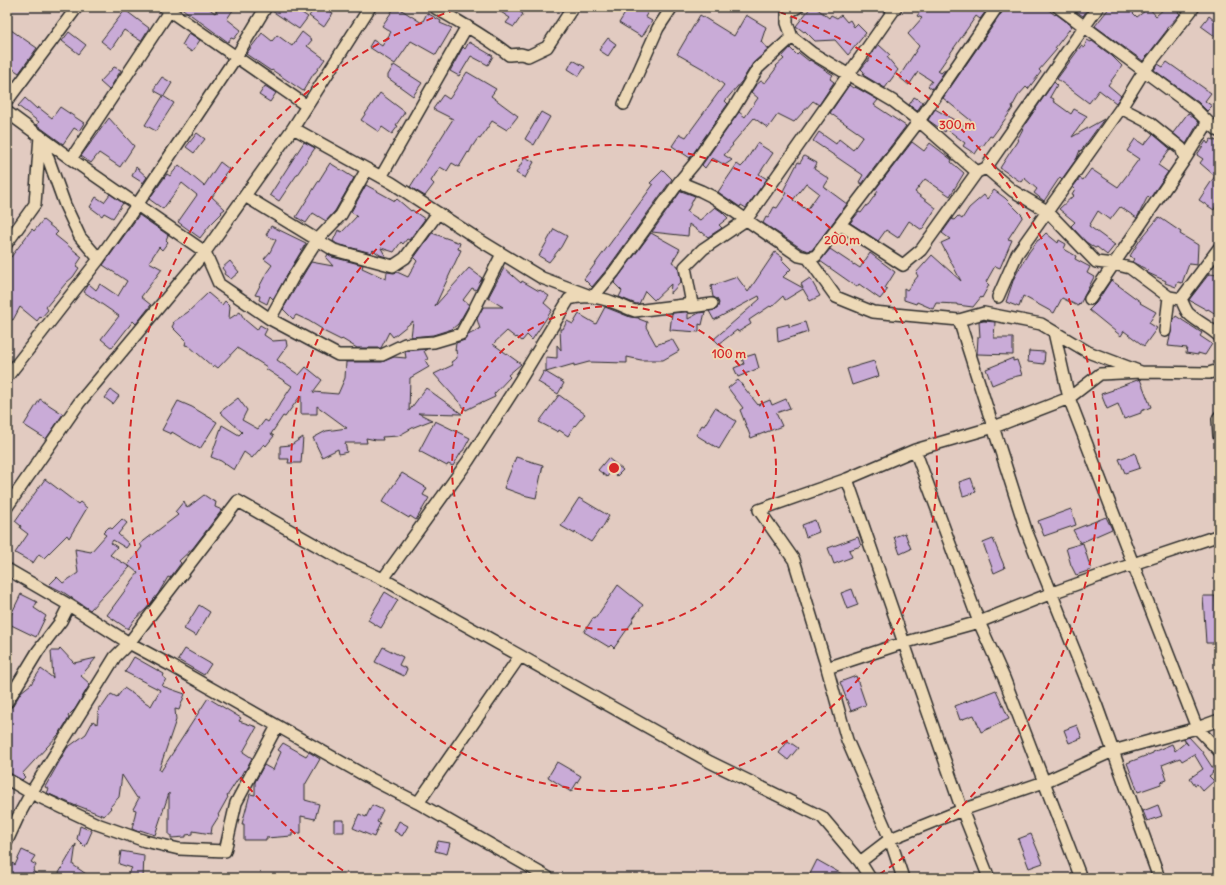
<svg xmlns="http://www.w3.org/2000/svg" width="1226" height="885" font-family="Delius,sans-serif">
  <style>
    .building { fill: #c9abd7; stroke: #2b2b2b; fill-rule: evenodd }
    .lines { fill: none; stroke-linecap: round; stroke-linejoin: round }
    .minor-casing { stroke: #2b2b2b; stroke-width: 14 }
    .minor { stroke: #edd9b7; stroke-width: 11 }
    .ring { fill: none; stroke: #d62828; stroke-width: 2; stroke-dasharray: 7 5 }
    .centre { fill: #d62828; stroke: #edd9b7; stroke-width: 2 }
    .ring-label { font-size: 12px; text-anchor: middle; font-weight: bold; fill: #d62828; stroke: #edd9b7; stroke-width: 3.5; stroke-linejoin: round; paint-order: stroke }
  </style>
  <rect width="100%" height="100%" fill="#e2cbc1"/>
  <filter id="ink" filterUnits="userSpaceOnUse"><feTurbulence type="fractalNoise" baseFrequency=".025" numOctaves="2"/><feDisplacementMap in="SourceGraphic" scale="8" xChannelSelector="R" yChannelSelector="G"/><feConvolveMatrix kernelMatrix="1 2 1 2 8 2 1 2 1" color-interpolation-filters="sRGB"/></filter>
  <g filter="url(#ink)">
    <path class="building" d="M180 7H207L215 13 220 7H235L227 19 241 30 234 39 231 38 228 42Z
      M273 7H293L308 17 299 29 272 11Z
      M316 7H323L333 13 324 27 309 16Z
      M395 7H397L422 23 427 13 441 21 440 23 452 28 436 55 411 41 395 64 369 47 373 40 382 46 391 32 382 26Z
      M493 7H513L523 14 514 27 506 23 510 18Z
      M629 7H651L645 17 652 21 642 37 619 23Z
      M811 7H815L829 18 831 15 837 18 841 15 847 22 850 20 854 27 857 24 866 33 848 55 835 40 815 41 805 31 804 32 796 26Z
      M923 7H989L980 19 976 16 938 71 941 73 947 68 932 89 928 86 932 81 918 72 909 85 899 77 919 46 908 34 922 18 917 16Z
      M1004 7H1045L1055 15 1056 14 1072 26 1055 48 1057 49 1039 70 1041 72 1028 89 1026 87 1018 96 1012 107 1013 108 1006 118 992 137 990 136 983 146 981 145 975 154 963 146 965 143 947 129 945 132 928 120 935 109 970 129 974 123 943 98 1003 11Z
      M1070 7H1089L1083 16Z
      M1110 7H1127L1137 17 1149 8 1156 16 1166 7H1173L1180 14 1166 29 1167 30 1143 61 1095 26Z
      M125 10 149 28 141 41 124 30 111 49 101 41Z
      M700 15 734 36 746 15 766 27 761 42 769 49 753 63 742 81 725 101 728 104 727 105 690 158 672 146 680 134 686 137 724 85 707 71 677 54Z
      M1209 16 1219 24V39L1201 26Z
      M11 30 37 48 19 73 7 65V36Z
      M69 32 86 45 79 54 62 41Z
      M302 32 312 40 307 46 325 59 315 73H314L303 91 272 70 271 71 246 54 262 33 272 41 277 35 292 46Z
      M189 33 200 40 192 52 182 45Z
      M608 38 616 44 608 56 599 50Z
      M1087 40 1091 42 1092 41 1112 56 1122 66 1108 85 1121 96 1116 103 1099 90 1089 103 1057 79 1081 46 1084 48Z
      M469 42 493 56 488 65 471 56 459 76 450 71 463 47 465 49Z
      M879 45 890 55 887 57 898 70 885 88 863 75 864 72 861 69 871 57 870 56Z
      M790 48 797 55 799 53 809 61 810 60 833 75 830 79 834 82 819 105 813 101 794 122 778 114 768 128 754 118 732 144 733 145 724 155 732 160 725 165 712 158 705 168 702 165 739 112 745 117 758 98 751 92 755 86 761 81 765 83 777 67 776 66 784 59 782 57Z
      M573 60 585 67 579 76 568 69Z
      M1167 62 1211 93 1205 101 1212 106 1207 111 1198 102 1154 70 1158 64 1163 67Z
      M394 65 422 83 413 96 388 78V75Z
      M114 67 121 70 109 90 100 82Z
      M467 72 496 89 491 96 518 116 507 130 492 121 480 139 478 138 472 147 469 153 468 152 459 167 452 163 447 171 440 167 431 181 434 184 425 196 410 187 453 119 433 109 443 95 449 99 450 98Z
      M162 77 172 83 164 96 155 91V87Z
      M1054 82 1057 85 1050 97 1054 99 1053 101 1071 114 1074 109 1087 116 1072 137 1104 119 1081 151 1080 150 1077 158 1062 179 1060 177 1044 201 1034 193 1037 189 1024 178 1021 182 1000 168 1018 140H1017L1026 123Z
      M849 85 853 88 854 87 857 88 878 100 874 105 906 126 862 184 859 182 863 175 813 141 819 132 836 144 839 139 853 150 863 136 830 113Z
      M265 86 276 93 270 102 259 95Z
      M380 93 405 112 396 125 398 126 392 134 382 127 379 132 361 120Z
      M163 96 174 103 156 131 145 125Z
      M914 97 923 102 917 111 909 105Z
      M25 98 37 109 38 107 52 118 60 107 84 123 79 131 74 128 63 144 37 125 39 122 18 106Z
      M541 112 550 117 534 145 525 139Z
      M1188 113 1199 122 1186 144 1173 133Z
      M109 118 134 146 120 167 99 153 91 163 81 156Z
      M197 133 205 139 194 153 186 147Z
      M1153 134 1175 153 1170 149 1158 165 1168 172 1150 198 1148 196 1137 218 1120 207 1110 220 1098 211 1089 226 1115 245 1107 255 1097 247 1095 248 1086 242 1071 226 1075 222 1059 209 1074 195 1072 194 1075 189 1073 187 1080 178 1083 180 1091 169 1118 187 1139 159 1127 151 1135 139 1144 145Z
      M1211 139 1219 142V197L1214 210 1199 200 1215 176 1200 163 1203 159 1197 155 1206 141 1208 144Z
      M304 142 315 148 279 201 270 195Z
      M912 142 924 151 930 143 952 160 951 162 964 173 950 196 925 179 915 192 936 208 922 230 909 221 898 238 886 230 878 241 850 223 859 212 861 213 867 205H868L878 191 875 190Z
      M757 143 773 153 759 174 767 179 746 208 741 205 740 207 718 192 737 164 741 167 744 164Z
      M804 156 817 163 814 169 829 179 824 187 847 204 812 250 808 251 802 249 763 223 766 217 768 218 774 207 777 208 787 193 783 191 798 162 800 163ZM806 183 819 193 807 210 793 200Z
      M525 157 534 162 525 178 516 173Z
      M220 162 229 169 224 175 226 177 212 197 225 209 221 212 222 213 210 225 200 238 178 222 197 195 182 183 163 209 149 199 167 174 170 176 179 165 204 186Z
      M330 163 354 178 335 211 326 221 313 213 306 223 296 217Z
      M136 167 147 177 143 183 132 176Z
      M663 170 672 179 608 268 592 287 584 279 653 185 650 183Z
      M366 185 395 201 397 199 411 211 412 210 425 219 409 240 407 239 403 244 401 242 394 252 381 248 386 257 380 255 373 250 371 253 368 252 337 244 333 241 338 230 342 232 357 216 351 212Z
      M994 190 1005 198 1023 216 1008 239 1012 240 1000 268 995 266 986 282 989 285 982 298 981 297 973 307 957 305V304L936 303 933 309 917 302 916 304 904 300V288L907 290 918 276 916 273 932 255 961 281 941 243 950 239 942 233 952 219 954 220 958 216 962 219 969 208 984 195 987 199Z
      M681 191 695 196 687 212 700 220 715 207 722 212 728 218 719 225 722 228 708 237 702 232 701 233 689 224 688 236 652 232Z
      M110 194 123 203 113 218 104 213 102 216 90 207 96 197 104 202Z
      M139 215 168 235 166 240 168 242 162 250 159 247 149 262 162 269 141 297 151 305 136 324 133 321 112 348 101 339 119 316 84 292 89 284 96 290 100 284 118 296 127 281 103 265Z
      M1159 217 1181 232 1180 234 1198 245 1197 265 1189 264 1182 283 1178 282 1176 287 1165 283 1166 281 1148 273 1147 272 1148 270 1132 262 1134 259 1130 256 1140 240Z
      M43 220 58 232 55 235 82 257 76 266 79 268 73 277 66 283 46 307 48 310 41 318 40 317 37 321 20 307 13 320 7 317V254L11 257 32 229 34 231Z
      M271 226 306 243 273 299 270 296 267 304 259 300 260 296 255 295 267 272 272 265 264 259 270 252 276 240 266 235Z
      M554 229 567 236 561 247 549 262 539 256Z
      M432 233 460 243 458 249 461 250 435 306 469 268 482 278 476 290 472 288 463 300 469 305 458 324 452 329 433 335 411 337 413 321 393 337 389 332 381 348H357L342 339 341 340 321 330 322 329 309 321 296 315 293 319 283 309 311 262 333 266 326 258 328 254 332 257 363 265 362 268 386 279 387 272 394 273 397 272 408 277 417 261 414 258Z
      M651 233 680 249 672 262 678 266 681 282 670 294 671 284 654 300 645 291 639 304H636L619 297 622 291 614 283Z
      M1046 233 1058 243 1059 240 1066 244 1064 249 1076 256 1075 259 1090 267 1087 273 1094 277 1080 304 1079 303 1078 306 1062 298 1054 313 1023 296 1019 307 1006 302 1014 278 1029 252 1038 240H1039Z
      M830 249 854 265V264L860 268 870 253 895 272 885 288 888 289 880 299 859 284 857 287 820 261Z
      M775 252 783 258 782 260 791 269 783 277 803 288 801 284 810 278 820 296 810 301 803 289 785 300 783 296 771 307 770 306 749 320 751 324 738 332 737 330 719 344 714 339 760 299 759 296 714 320 709 311 717 309 719 303 717 299 713 297 711 286 737 277 748 292Z
      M230 261 239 272 231 279 224 274 225 272 222 268Z
      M504 268 521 283 522 281 539 291 540 290 549 296 544 303 552 310 532 340 527 335 522 341 517 337 516 338 507 331 493 344 521 364 508 375 510 377 494 394 495 397 482 403V402L466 410 434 374 453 365 451 362 457 358 456 350 455 351 456 343 465 340 468 335 480 329 477 319 483 307H503L488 298Z
      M1209 274 1219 275V316L1208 309 1207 310 1189 300Z
      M1111 280 1141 302 1140 303 1156 312 1149 323 1157 328 1144 346 1124 331 1121 336 1089 310 1096 303Z
      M208 293 222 305 225 301 230 306 229 319 240 312 245 320 257 330 260 325 267 329 264 335 273 341 286 340 287 346 277 360 299 375 306 367 322 380 313 392 338 394 345 378 346 362H382L394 357 406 358 405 352 407 351 427 349 424 351 428 359 425 360 429 367 410 378 409 411 426 388 462 414 418 413 432 420 414 427 398 436 382 437 383 440H376L366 438 367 443H345L347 452 339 454 338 449 322 457 313 438 326 431 347 428 317 406V414H301V395L285 417 283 416 271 434 274 436 266 446 264 444 252 458 244 452 234 470 221 461 211 457 222 425 239 435 242 432 220 412 238 398 247 410 242 420 258 429 265 420 268 422 292 386 266 369 267 367 237 348 218 368 214 365 213 367 189 346 185 345 186 341 172 327 174 323 173 322 188 312Z
      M605 307 630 317 639 318V319L647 322 646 327 656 345 672 339 679 351 663 360H641L627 357V363L589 362 574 366V364L546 372V357L557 358V345L561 350 560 329H563L567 321 573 324 579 314 596 324Z
      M686 312 688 313V319L699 313 705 312 702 325 699 324V332L670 330 672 313Z
      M1176 316 1202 333 1200 336 1212 344 1205 355 1198 353V355L1186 353 1187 348 1168 346 1173 321Z
      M984 321 995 322 994 338H1013V355L977 354 978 337H980L979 322Z
      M805 322 808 332 778 342 777 327 789 324V327Z
      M1029 351 1045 352 1044 364 1028 362Z
      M755 354 759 368 738 377 734 368 744 364 742 358Z
      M1013 358V361L1017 360 1022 375 1009 378 992 385 986 369Z
      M874 361 879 376 852 385 847 369Z
      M544 371 564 383 558 394 538 382Z
      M1140 379 1151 407 1141 411V413L1124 419 1118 404 1107 409 1101 394 1113 390V389Z
      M738 380 758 405 770 400 772 405 786 399 790 408 776 413 782 426 751 438 740 410 743 408 728 388Z
      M111 390 119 396 113 404 105 398Z
      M559 395 585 414 575 426H574L568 436 559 430 558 432 539 422Z
      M40 399 63 414 46 439 24 425Z
      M178 401 192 407 217 422 200 449 172 432 171 434 162 430Z
      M715 408 736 421 719 449 696 435 702 425 704 426Z
      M435 421 470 438 463 451H462L453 466 448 464 447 466 419 451Z
      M303 437 301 463H288L289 459H280V446L291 445Z
      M1135 453 1140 468 1125 473 1119 459Z
      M516 457 543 465 536 498 523 495 504 488Z
      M608 458 623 470 617 476 611 471 607 477 598 470Z
      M402 473 427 488 423 495 429 498 416 520 410 516 409 518 382 502Z
      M971 478 976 492 963 496 959 482Z
      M45 479 78 504 80 502 87 508 69 538 67 535 44 558 39 554 33 563 15 553 28 534 20 528 21 526 15 521Z
      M204 495 213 501 216 502 215 507 222 510 193 548 179 561 181 563 170 578 168 577 158 594 146 609 134 620 128 629 107 615 138 573 128 565 142 547 140 544 178 515 175 512 184 501 187 508Z
      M579 498 609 516 601 530 600 529 591 542 575 532V534L561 526Z
      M1071 509 1076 525 1044 536 1038 521Z
      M1106 517 1112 529 1080 543 1073 530Z
      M122 519 127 523 118 534 129 544 126 548 113 540 111 543 117 547 110 555 130 567 90 610 63 592 49 585 57 577 63 583 78 573 75 549 91 552 106 535 103 533 109 527 112 529Z
      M815 520 819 532 806 537 802 525Z
      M905 533 911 549 900 554 894 537Z
      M858 537 861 546 849 550 852 557 834 564 828 548Z
      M993 539 1005 568 994 573 983 543Z
      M1083 543 1091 570 1076 575 1071 565 1066 548Z
      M618 585 643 605 632 620 633 621 614 648 611 645 609 647 584 632 593 618 595 619Z
      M852 589 858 605 847 609 841 593Z
      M385 592 398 600 381 628 368 620Z
      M21 594 37 602 34 608 46 616 36 637 7 623Z
      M1203 596H1215L1218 643H1206Z
      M199 605 210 612 196 636 184 629Z
      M383 647 403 657 399 665 407 669 404 676 375 662Z
      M60 648 74 663 96 658 81 676 90 684 75 709 68 716 69 718 59 734 22 774 25 777 22 780 7 772V709L13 706 21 692 31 684 41 669 53 678 51 651H59Z
      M185 649 211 664 204 675 178 660Z
      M134 657 164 674 163 677 166 679 162 686 185 694 179 710 175 709 176 720 159 770 161 771 208 698 241 718 239 721 257 727 243 752 252 758 245 771 244 770 239 779H238L227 796 228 797 218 815 219 816 212 827 211 834 193 831V834L186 835V837L171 838V835H169V793L155 835 140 830 139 832 132 829 136 810 133 809 139 798H137L122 775 119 797 110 807 111 808 104 816 76 805V806L47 793 49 789 45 787 67 748 86 734 93 721 97 724 99 707H102L111 694 117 697 124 688 151 706 160 690 125 672Z
      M856 676 866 705 851 711 840 682Z
      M996 690 1009 719 981 732 974 715 960 720 955 706Z
      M1077 725 1082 738 1069 743 1064 730Z
      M1189 737 1201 750 1214 770 1212 772 1213 773 1209 776 1214 781 1203 791 1197 784 1195 785 1190 778 1203 769 1194 754 1182 761 1180 758 1162 765 1167 780 1161 782V784L1138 792 1127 763 1153 753V752L1172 744 1175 751 1186 742 1188 745 1184 739Z
      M788 741 798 748 788 760 779 753Z
      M283 743 306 756 309 752 320 759 305 785V800L319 804 315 819 301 816V833H292V836L266 838V840H244V824H242L250 794 255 795V782L264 765 273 770 281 752 278 750Z
      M557 762 581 776 571 792 548 777Z
      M372 805 383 810 377 822 380 823 374 837 353 828 359 814 366 817Z
      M1158 805 1162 816 1147 821 1143 811Z
      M334 820H344V832H334Z
      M399 821 408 826 402 836 394 831Z
      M80 826 92 831 85 847 77 839Z
      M1031 834 1043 863 1029 868 1018 839Z
      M438 841 450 843 447 854 435 851Z
      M76 844 73 865 92 878H56Z
      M22 850 35 856 31 862 36 865 33 871 41 878H14L7 873V859L15 865Z
      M121 851 144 855 143 878H125L132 868 119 864Z
      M817 860 849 878H808Z"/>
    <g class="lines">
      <g class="minor-casing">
        <path id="minor" d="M164 7 307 106
          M434 7C459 22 486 36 509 55L521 54 528 56 547 47 573 7
          M798 7 787 13V23L792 37 812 53 893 101 919 121 977 172 986 168 1013 191 1047 211 1096 262 1114 264 1130 268 1169 297 1181 299
          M1058 7 1194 108 1208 122 1219 131
          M7 101 77 7
          M624 104 658 28 672 7
          M1121 108 1150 123 1181 148 1185 159
          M7 112 71 159 205 252 219 284 270 319 338 355H382L405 344 434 342 461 334 475 308 502 254
          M293 128 392 183 481 241 542 278 593 297 614 272 679 182 694 164 733 109 758 68 792 37
          M71 159 172 7
          M986 168 1098 7
          M381 177 467 26
          M679 182 701 191 713 197 799 256 808 258 816 256 919 121 997 7
          M245 196 334 250 393 266 405 258 438 213
          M841 225 903 265 921 250 977 172
          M7 243 35 204 40 136 65 205 80 237 99 259
          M1219 248 1181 299C1183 303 1185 309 1188 313 1197 322 1210 327 1219 336
          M808 258 836 297 873 312 959 320 984 313 1041 324 1088 352 1141 372 1209 373 1219 370
          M998 297 1017 254 1121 108 1144 71 1194 7
          M1090 299 1185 159 1208 122
          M692 304 685 267 703 249 746 220 896 7
          M270 319 292 279 317 240 341 215 367 169
          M959 320 1026 530 1096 704 1159 878
          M1165 331 1169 297
          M1054 332 1069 398 1133 564 1197 728 1219 751
          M7 377 99 259 137 205 236 57 266 7
          M1219 417 1218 419 1219 436
          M915 450 979 622 1004 678 1081 878
          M847 479 962 810 989 878
          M7 507 79 403 205 252 293 128 370 7
          M7 569 69 605 129 643 170 665 371 779 418 803 549 878
          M383 579 710 762 822 817 860 862 870 878
          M827 668 903 643 979 622 1052 593 1133 564 1214 537
          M7 702 38 651 61 621 69 605
          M7 779 31 793 97 824 145 841 179 849 225 851 236 803 277 726
          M418 803 520 656
          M7 841 18 817 31 793 115 657 129 643 238 501 344 561 383 579 468 461 519 382 569 299C584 295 600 297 615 303 622 305 627 309 635 311L692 304 691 307 712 304
          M860 862 890 839 962 810 1044 782 1113 751 1197 728 1219 720
          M903 878 890 839 847 740 827 668 794 560 759 510 847 479 915 450 994 427 1069 398 1100 374 1141 372"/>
      </g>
      <use href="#minor" class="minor"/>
    </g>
  </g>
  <g class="ring">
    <circle cx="614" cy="468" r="162"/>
    <circle cx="614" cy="468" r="323"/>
    <path d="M353 877A485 485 0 0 1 460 8M768 8A485 485 0 0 1 875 877"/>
  </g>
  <circle cx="614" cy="468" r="6" class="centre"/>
  <g class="ring-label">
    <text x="957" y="129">300 m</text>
    <text x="842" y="244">200 m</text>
    <text x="729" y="358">100 m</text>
  </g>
  <rect width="1226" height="885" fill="none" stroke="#edd9b7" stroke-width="24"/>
  <rect x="12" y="12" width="1202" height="861" fill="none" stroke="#2b2b2b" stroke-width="1.5" filter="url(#ink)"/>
</svg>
